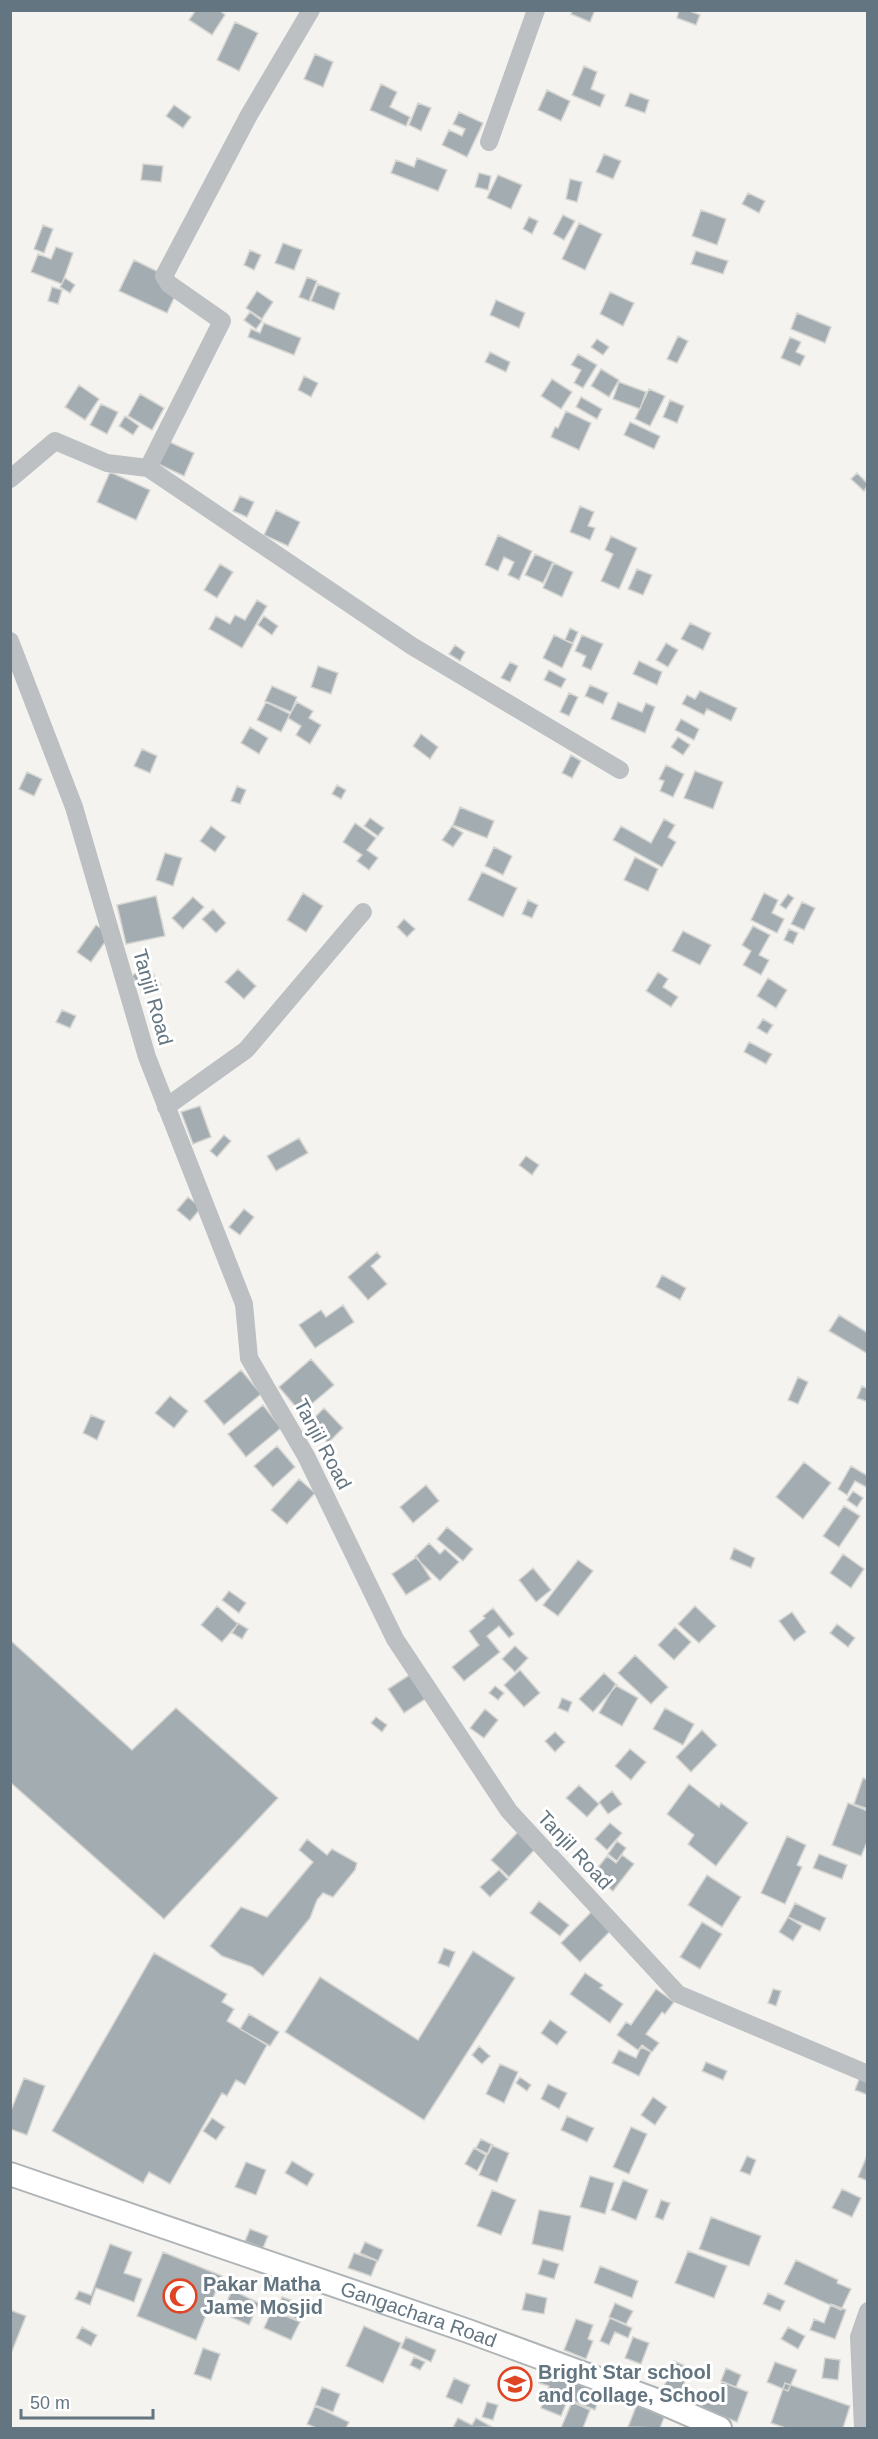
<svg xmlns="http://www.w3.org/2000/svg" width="878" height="2439" font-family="Helvetica,sans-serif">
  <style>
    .building { fill: #a3acb1; stroke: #d5d5d2; stroke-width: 1.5 }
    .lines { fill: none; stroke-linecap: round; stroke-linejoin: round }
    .major-casing { stroke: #afb4b7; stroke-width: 26 }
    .minor { stroke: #bcc0c3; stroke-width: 18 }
    .major { stroke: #fff; stroke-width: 22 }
    .labels { text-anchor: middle; stroke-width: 6; stroke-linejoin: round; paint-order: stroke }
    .street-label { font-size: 20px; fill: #637580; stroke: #fff }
    .poi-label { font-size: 20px; font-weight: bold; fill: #637580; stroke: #fff; text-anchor: start }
  </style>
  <rect width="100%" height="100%" fill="#f4f3ef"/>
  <path class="building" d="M196 10H219L225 15 212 35 189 20Z
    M573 10H595L590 22 571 14Z
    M679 10H687L700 15 696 25 677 18Z
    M235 22 258 33 239 71 217 60Z
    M315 54 333 62 323 87 304 79Z
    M584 66 597 72 591 89 605 95 600 107 572 95Z
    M381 84 397 92 390 107 410 117 406 126 370 110Z
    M547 90 570 101 561 121 538 110Z
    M630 93 649 100 645 113 625 106Z
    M418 103 431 108 421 131 409 125Z
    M174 105 191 117 183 128 166 116Z
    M459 112 483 123 467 157 442 145 449 130 462 136 465 129 453 124Z
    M604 154 621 161 613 179 596 172Z
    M417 158 447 170 438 191 391 173 396 160 414 167Z
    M143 164 163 166 161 182 141 180Z
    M479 173 491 176 488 190 475 187Z
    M498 175 522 185 511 209 487 198Z
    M570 179 582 182 577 202 566 199Z
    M748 193 765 201 759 213 742 204Z
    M701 210 726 219 717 245 692 236Z
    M563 215 575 221 564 240 553 234Z
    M529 217 538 221 532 234 523 229Z
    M579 223 602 234 585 270 562 259Z
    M43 225 53 229 44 253 34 249Z
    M283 243 302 250 294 270 275 263Z
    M56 247 73 253 62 284 31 272 38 254 51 259Z
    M250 250 261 255 254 270 244 265Z
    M696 251 728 261 723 274 691 264Z
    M134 260 181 283 167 313 119 291Z
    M307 277 317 281 309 301 299 297Z
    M65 278 75 285 70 293 60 287Z
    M318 284 340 293 334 310 311 301Z
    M52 287 62 290 58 304 48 301Z
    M257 291 273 302 262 319 246 308Z
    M610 292 634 303 623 326 600 314Z
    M496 300 525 313 519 328 490 315Z
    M250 312 262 321 256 329 244 320Z
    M797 313 831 327 825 343 791 329Z
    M264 323 301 338 294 355 248 337 251 329 260 333Z
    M678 336 688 341 677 363 667 359Z
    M790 337 801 342 796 352 805 356 800 366 781 358Z
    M597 339 609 347 603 355 591 347Z
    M490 352 510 362 506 372 485 362Z
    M578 354 597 365 583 388 574 383 581 370 571 365Z
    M601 369 619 380 609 397 591 386Z
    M304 376 318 383 311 397 298 390Z
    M552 379 572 392 561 409 541 396Z
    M619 382 646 392 640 409 613 399Z
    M79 385 99 399 85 420 65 407Z
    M649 389 665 396 650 426 635 419Z
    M140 394 164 408 152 430 128 416Z
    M581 397 602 409 597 419 576 407Z
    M670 400 684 406 677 423 663 417Z
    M101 404 118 412 107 434 90 425Z
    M566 411 591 423 579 450 551 437 555 427 558 428Z
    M125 416 139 426 133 435 119 426Z
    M630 422 660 436 654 449 624 435Z
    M167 441 194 453 184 476 156 463Z
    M110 472 150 490 136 520 97 502Z
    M857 473 868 484 864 491 851 479Z
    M240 496 254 502 247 517 233 511Z
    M580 506 594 512 588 526 595 528 590 540 570 532Z
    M276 510 300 522 288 546 264 535Z
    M498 535 532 551 519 580 508 575 514 562 504 557 498 571 485 565Z
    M611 536 637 548 619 589 601 581 613 554 605 550Z
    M535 554 553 562 543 583 525 575Z
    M554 563 573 572 562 597 543 588Z
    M220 564 233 572 217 598 204 590Z
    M637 569 652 575 643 595 628 589Z
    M257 600 267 606 242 648 209 629 216 616 230 624 235 615 245 620Z
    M264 616 278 626 272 635 258 625Z
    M690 623 711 633 703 650 681 639Z
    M570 628 578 632 573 643 565 640Z
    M554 635 573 644 562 668 543 658Z
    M582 635 603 644 591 670 582 666 586 656 575 651Z
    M666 643 678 650 668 667 656 660Z
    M455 645 465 652 460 661 449 654Z
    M639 661 662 672 657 685 633 674Z
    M510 662 518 666 510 682 501 678Z
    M318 666 338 673 331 694 311 687Z
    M549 670 566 679 561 688 544 680Z
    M590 685 608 693 603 704 585 696Z
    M272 686 297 697 291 712 265 701Z
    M700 691 737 708 731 721 707 709 704 715 682 704 687 695 695 699Z
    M569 693 578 697 569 716 560 712Z
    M266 702 290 714 281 732 257 720Z
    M297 702 313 711 309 718 321 725 310 744 296 735 301 726 288 718Z
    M618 702 642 712 646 703 655 707 645 733 611 719Z
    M681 719 699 729 694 740 675 730Z
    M250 727 268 738 259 754 241 743Z
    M421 734 438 747 430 759 413 746Z
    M678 737 690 745 683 755 671 747Z
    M142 749 157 756 150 773 134 766Z
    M571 755 581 761 572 778 562 773Z
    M666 765 684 774 673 797 660 791 664 781 659 779Z
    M695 771 723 782 713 809 684 798Z
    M27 772 42 779 34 796 19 789Z
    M337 785 346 790 341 799 332 794Z
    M237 786 246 790 240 804 231 801Z
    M460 807 494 821 487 838 453 825Z
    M370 818 384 828 378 836 364 826Z
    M664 819 675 825 668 837 676 842 662 867 613 840 621 826 651 843Z
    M355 823 376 838 367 850 378 858 369 870 357 861 362 855 343 842Z
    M211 826 226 837 215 852 200 841Z
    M452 826 463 833 453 847 442 840Z
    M494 847 512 856 503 875 485 866Z
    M165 853 182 858 173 886 156 880Z
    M635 857 658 869 648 891 624 880Z
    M482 872 517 888 503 917 468 900Z
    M303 893 323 906 306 932 287 920Z
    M764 893 778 900 772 913 784 919 777 933 751 920Z
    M788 894 794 898 786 909 780 905Z
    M156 896 165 936 126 944 117 905Z
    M193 897 204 907 183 929 172 918Z
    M528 900 538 905 532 918 522 914Z
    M802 902 815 908 804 930 791 924Z
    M213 909 226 923 216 933 202 919Z
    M404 919 415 929 407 937 397 927Z
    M96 925 110 935 91 962 77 952Z
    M753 926 770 935 759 955 769 960 761 975 743 965 751 951 742 945Z
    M789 929 798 933 793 944 784 940Z
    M683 931 711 945 700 965 672 951Z
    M147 965 161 985 145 996 132 976Z
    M238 969 256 986 244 999 225 982Z
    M658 972 668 979 663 987 678 997 671 1007 646 991Z
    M768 978 787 990 776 1008 757 996Z
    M62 1010 76 1016 70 1028 56 1022Z
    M763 1019 773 1025 767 1034 757 1028Z
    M749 1042 772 1054 766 1064 744 1052Z
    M200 1106 211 1137 193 1144 181 1112Z
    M224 1135 231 1141 217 1157 210 1151Z
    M299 1138 308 1153 276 1171 267 1156Z
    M526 1156 539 1165 532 1175 519 1165Z
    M188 1197 201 1208 190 1221 177 1210Z
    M244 1209 254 1217 240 1235 229 1227Z
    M377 1252 381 1257 371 1266 387 1284 368 1300 348 1277Z
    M662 1275 686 1288 680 1300 656 1287Z
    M343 1305 354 1322 315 1348 299 1325 321 1310 326 1317Z
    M839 1315 868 1333V1354L829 1331Z
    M311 1359 334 1385 301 1413 279 1387Z
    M241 1370 261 1394 224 1425 204 1401Z
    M798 1377 808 1382 798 1404 788 1400Z
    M862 1386 868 1389V1402L857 1398Z
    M170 1396 188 1411 174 1428 155 1413Z
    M263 1405 281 1428 246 1457 228 1434Z
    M324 1408 343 1428 328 1443 309 1423Z
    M91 1415 105 1421 97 1440 83 1433Z
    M277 1446 295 1467 273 1487 254 1466Z
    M804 1462 831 1483 803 1519 776 1497Z
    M851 1466 868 1476V1488L855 1481 847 1495 838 1489Z
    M299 1479 315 1493 287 1524 271 1510Z
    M426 1485 439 1501 413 1523 400 1507Z
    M853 1491 863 1498 857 1507 847 1500Z
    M844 1506 860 1516 839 1547 823 1536Z
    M447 1527 473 1549 463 1561 437 1539Z
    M429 1543 440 1554 445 1549 459 1562 440 1581 415 1557Z
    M734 1548 755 1558 751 1568 730 1559Z
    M843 1554 864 1569 851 1588 830 1573Z
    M417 1557 431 1579 406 1595 392 1574Z
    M578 1560 593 1571 558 1616 543 1605Z
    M533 1568 551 1590 536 1602 519 1580Z
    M229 1591 246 1603 239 1613 222 1600Z
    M217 1606 238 1624 222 1642 201 1625Z
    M695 1606 716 1626 699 1643 678 1624Z
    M493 1608 514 1634 509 1638 499 1626 487 1636 500 1652 464 1681 452 1667 479 1645 469 1631 485 1618 483 1616Z
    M792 1612 806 1632 794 1641 779 1621Z
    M238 1623 248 1629 242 1639 232 1633Z
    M837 1624 855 1638 848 1647 830 1633Z
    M675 1627 691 1642 674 1660 658 1645Z
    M10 1640 132 1750 176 1708 278 1798 164 1919 10 1782Z
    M515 1646 528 1658 515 1672 502 1659Z
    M635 1655 668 1687 651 1704 618 1673Z
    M420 1668 436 1692 404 1713 388 1689Z
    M520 1670 540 1693 524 1707 504 1685Z
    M604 1673 617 1685 593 1712 579 1699Z
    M615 1685 638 1698 622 1726 599 1713Z
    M495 1686 504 1693 498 1700 489 1693Z
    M562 1698 572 1702 568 1712 558 1708Z
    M665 1708 694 1724 683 1745 653 1729Z
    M485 1709 498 1720 484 1738 470 1728Z
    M376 1717 387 1725 382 1732 371 1723Z
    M702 1730 717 1745 691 1772 676 1757Z
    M555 1732 565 1742 555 1752 545 1741Z
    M630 1749 646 1762 631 1780 615 1766Z
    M863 1778 868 1780V1809L854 1804Z
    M689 1784 719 1807 721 1803 748 1823 716 1866 688 1844 694 1835 667 1814Z
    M579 1785 599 1804 587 1817 566 1798Z
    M612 1791 622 1804 608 1814 599 1802Z
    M848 1803 868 1811V1840L861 1856 832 1845Z
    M610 1823 622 1833 607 1850 595 1839Z
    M519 1831 536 1848 509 1877 491 1860Z
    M787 1836 806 1845 797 1865 802 1867 785 1904 761 1893Z
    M307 1839 327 1855 332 1849 357 1863 355 1870 333 1897 323 1893 317 1900 310 1918 263 1976 252 1967 222 1956 210 1946 241 1907 267 1917 313 1862 299 1850Z
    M617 1841 626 1848 617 1861 608 1854Z
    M819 1854 847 1865 842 1879 813 1868Z
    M622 1855 634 1864 613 1891 592 1875 607 1856 616 1863Z
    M499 1870 508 1879 490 1897 480 1887Z
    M707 1875 741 1897 722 1927 688 1905Z
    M539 1901 569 1925 560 1936 530 1913Z
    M795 1903 826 1918 820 1931 788 1917Z
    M599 1904 618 1923 580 1962 561 1943Z
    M788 1917 802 1926 793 1941 779 1932Z
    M702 1922 722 1934 700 1969 680 1957Z
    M444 1948 455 1952 449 1967 438 1963Z
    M473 1951 515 1978 424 2120 285 2032 320 1977 418 2040Z
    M154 1953 227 1994 222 2002 234 2009 227 2021 267 2045 245 2085 236 2080 227 2096 222 2093 170 2184 149 2172 143 2183 52 2131Z
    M585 1973 603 1985 600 1988 623 2004 610 2023 570 1994Z
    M656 1989 674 2002 665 2014 662 2012 646 2034 659 2043 652 2052 642 2045 638 2050 617 2035 626 2022 631 2025Z
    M773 1989 781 1991 776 2006 768 2003Z
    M249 2014 279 2032 270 2046 240 2029Z
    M550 2020 567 2032 557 2045 541 2033Z
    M479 2046 490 2056 482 2064 472 2055Z
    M641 2047 651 2052 639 2076 612 2063 619 2050 636 2058Z
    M706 2062 727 2071 723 2080 702 2071Z
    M500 2064 518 2072 504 2103 486 2094Z
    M862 2071 868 2073V2095L855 2090Z
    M520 2077 531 2085 527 2091 516 2083Z
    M24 2078 45 2086 27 2135 10 2129V2113Z
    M548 2084 567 2093 559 2109 541 2099Z
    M653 2097 667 2107 655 2125 641 2115Z
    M567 2116 594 2128 587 2142 561 2130Z
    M212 2118 225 2127 216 2140 203 2131Z
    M631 2127 647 2134 629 2174 613 2167Z
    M481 2139 493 2145 488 2154 476 2148Z
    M491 2145 509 2153 497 2182 479 2175Z
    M474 2148 486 2155 477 2171 465 2164Z
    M868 2153V2181L858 2177Z
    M747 2156 756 2160 750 2175 740 2171Z
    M292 2161 314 2174 307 2186 285 2173Z
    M246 2162 266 2170 256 2195 235 2187Z
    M590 2176 614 2183 605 2214 580 2207Z
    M623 2180 648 2190 636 2220 611 2210Z
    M842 2189 861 2198 852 2217 832 2208Z
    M492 2190 516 2200 501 2235 477 2226Z
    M661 2200 670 2203 663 2220 655 2217Z
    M539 2210 571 2216 563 2251 532 2244Z
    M711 2217 761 2236 749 2266 699 2249Z
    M250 2229 268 2236 263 2248 245 2241Z
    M365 2242 383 2250 378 2261 360 2253Z
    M110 2244 132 2252 124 2273 142 2279 134 2302 96 2288 90 2305 75 2299 79 2291 91 2295Z
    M688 2251 727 2266 714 2298 675 2283Z
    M163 2252 222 2276 196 2340 137 2316Z
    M354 2253 377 2261 371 2276 348 2268Z
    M543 2259 559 2264 554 2279 538 2274Z
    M796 2260 838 2280 837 2283 851 2289 841 2310 784 2284Z
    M600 2266 638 2281 632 2298 594 2283Z
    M232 2290 259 2303 249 2325 222 2313Z
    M526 2293 547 2298 544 2314 522 2310Z
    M768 2293 785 2301 780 2311 763 2304Z
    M282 2297 305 2305 300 2320 277 2312Z
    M615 2303 633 2311 626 2324 609 2317Z
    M831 2304 846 2310 835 2339 810 2330 814 2319 824 2323Z
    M10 2310 26 2316 10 2356Z
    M272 2310 300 2322 291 2340 264 2328Z
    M610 2318 632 2328 628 2338 615 2332 609 2345 600 2341Z
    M576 2319 593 2325 588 2339 593 2341 586 2359 564 2350Z
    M364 2326 401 2343 383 2383 346 2366Z
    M82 2327 97 2335 91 2346 76 2338Z
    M788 2327 805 2336 798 2349 781 2339Z
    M406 2337 436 2350 431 2362 401 2348Z
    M633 2337 649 2343 641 2364 625 2358Z
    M203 2348 220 2354 211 2380 194 2374Z
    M414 2357 425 2362 420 2370 410 2365Z
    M825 2358 840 2360 838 2380 822 2378Z
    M674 2361 690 2368 678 2399 662 2392Z
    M775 2362 797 2370 788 2391 767 2382Z
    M726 2368 741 2375 736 2387 721 2381Z
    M544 2371 601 2393 595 2410 568 2399 561 2416 541 2408 549 2386 539 2383Z
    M454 2378 470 2385 462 2404 446 2397Z
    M722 2382 748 2392 737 2422 701 2408 707 2393 716 2397Z
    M785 2383 850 2406 843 2428H786L771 2423Z
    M322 2387 340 2394 333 2412 315 2405Z
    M487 2402 498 2405 493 2420 482 2417Z
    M572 2402 590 2410 583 2428H561Z
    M637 2404 665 2415 660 2428 628 2427Z
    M315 2406 349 2422 346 2428H316L307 2424Z
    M458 2418 472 2425 476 2418 492 2427 457 2428 453 2427Z"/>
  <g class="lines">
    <g class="major-casing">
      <g id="major">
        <path id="s1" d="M10 2174 468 2331 653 2399 720 2428"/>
      </g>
    </g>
    <path class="minor" d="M489 142 536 10
      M148 468 222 321 169 284 164 276 249 115 311 10
      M10 479 55 441 107 463 148 468 412 646 620 770
      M10 641 74 807 147 1057 244 1304 249 1358 306 1456 395 1639 509 1811 678 1994 868 2074
      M166 1107 246 1050 363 912
      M863 2428 859 2337 868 2311"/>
    <use href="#major" class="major"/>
  </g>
  <defs>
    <g id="mosque-ring" transform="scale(1.725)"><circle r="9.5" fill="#fff" stroke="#df4524" stroke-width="1.5"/><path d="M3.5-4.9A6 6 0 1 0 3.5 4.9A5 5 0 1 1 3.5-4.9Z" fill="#df4524"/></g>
    <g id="school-ring" transform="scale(1.725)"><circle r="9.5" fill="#fff" stroke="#df4524" stroke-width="1.5"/><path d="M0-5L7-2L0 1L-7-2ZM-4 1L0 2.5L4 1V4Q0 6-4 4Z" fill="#df4524"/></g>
  </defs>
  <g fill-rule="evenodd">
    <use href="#mosque-ring" x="180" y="2296"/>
    <use href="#school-ring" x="515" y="2384"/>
  </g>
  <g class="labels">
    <g class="street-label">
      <text transform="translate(153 997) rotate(74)" y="7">Tanjil Road</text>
      <text transform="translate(323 1444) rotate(62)" y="7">Tanjil Road</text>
      <text transform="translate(575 1850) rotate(47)" y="7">Tanjil Road</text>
      <text dy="7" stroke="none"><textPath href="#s1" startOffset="432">Gangachara Road</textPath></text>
    </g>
    <g class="poi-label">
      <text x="203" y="2291">Pakar Matha<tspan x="203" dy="23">Jame Mosjid</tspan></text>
      <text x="538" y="2379">Bright Star school<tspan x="538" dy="23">and collage, School</tspan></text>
    </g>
  </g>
  <rect width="878" height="2439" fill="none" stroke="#637580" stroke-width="24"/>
  <path d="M21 2409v9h132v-9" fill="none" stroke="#637580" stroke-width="3"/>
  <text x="30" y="2409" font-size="18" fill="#637580" stroke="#ffffff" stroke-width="4.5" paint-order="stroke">50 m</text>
</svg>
